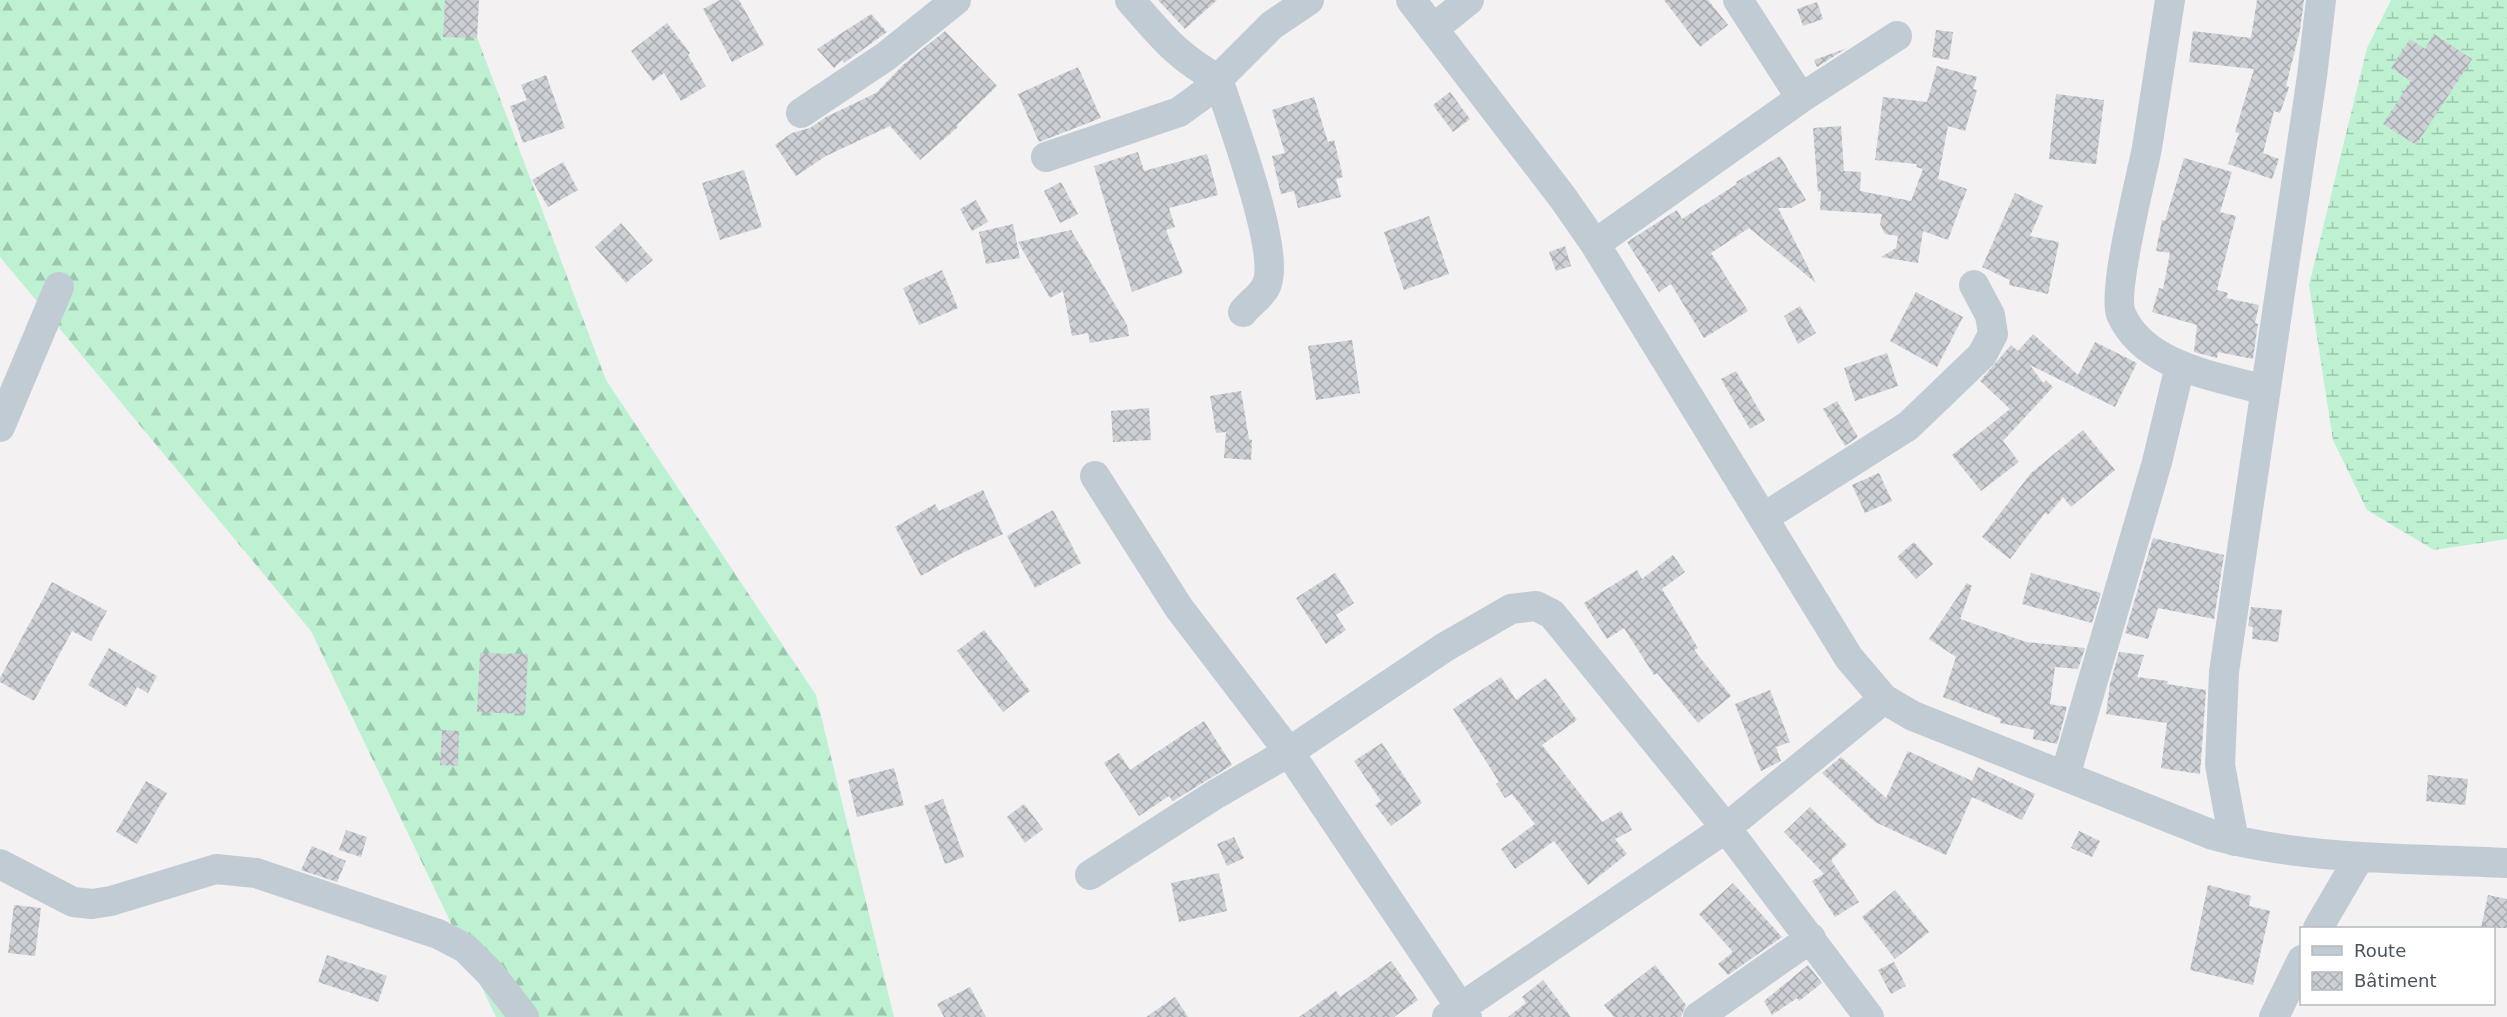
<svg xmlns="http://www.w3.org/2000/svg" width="2507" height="1017" font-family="'DejaVu Sans',sans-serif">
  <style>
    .forest { fill: url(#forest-firs) }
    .wetland { fill: url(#wetland-marsh) }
    .building { fill: url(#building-cross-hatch) }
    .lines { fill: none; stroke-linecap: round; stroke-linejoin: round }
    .minor { stroke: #c1cbd3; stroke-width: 30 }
  </style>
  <defs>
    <pattern id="forest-firs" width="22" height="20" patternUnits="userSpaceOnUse" patternTransform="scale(1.5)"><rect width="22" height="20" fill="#bef1d2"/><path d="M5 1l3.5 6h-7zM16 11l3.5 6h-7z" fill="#9cc6ae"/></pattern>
    <pattern id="wetland-marsh" width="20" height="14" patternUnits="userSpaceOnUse" patternTransform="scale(1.5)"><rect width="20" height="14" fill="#bef1d2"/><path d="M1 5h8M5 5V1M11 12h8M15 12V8" fill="none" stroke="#9cc6ae"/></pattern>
    <pattern id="building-cross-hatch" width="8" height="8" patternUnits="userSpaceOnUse" patternTransform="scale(1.5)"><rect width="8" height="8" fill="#cdd0d5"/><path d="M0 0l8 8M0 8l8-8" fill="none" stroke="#a8abb0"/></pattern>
  </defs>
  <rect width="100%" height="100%" fill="#f3f1f1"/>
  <path class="forest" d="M0 0H463L606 380 816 695 894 1017H496L311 631 0 257Z"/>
  <path class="wetland" d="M2391 0H2507V539L2434 550 2367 510 2333 440 2309 285 2367 48Z"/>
  <path class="building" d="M445 0H479L477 38 443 37Z
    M720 0H739L764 45 732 62 703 9Z
    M1158 0H1217L1185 29Z
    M1664 0H1708L1728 25 1700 47Z
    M2257 0H2304L2300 30 2286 86 2289 87 2280 113 2274 111 2263 153 2279 159 2272 179 2228 164 2239 133 2235 132 2254 69 2189 62 2193 31 2251 38Z
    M1817 2 1823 19 1803 26 1797 9Z
    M871 14 887 32 844 63 842 60 834 68 817 49Z
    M667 23 690 53 688 55 706 86 681 101 664 73 653 81 631 51Z
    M1936 30 1953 32 1949 60 1932 57Z
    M945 31 997 86 957 125 958 127 920 160 890 126 826 156 796 176 775 145 792 133 810 128 826 117 876 93 904 64Z
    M2434 34 2472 59 2416 145 2383 124 2411 81 2391 68 2410 39 2425 49Z
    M1847 48 1817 67 1814 60Z
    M1937 66 1977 77 1973 89 1977 90 1965 131 1948 126 1938 179 1967 189 1948 240 1923 231 1918 263 1881 257 1896 248 1898 236 1885 234 1880 224 1882 214 1820 210 1821 191 1818 192 1813 128 1841 126 1844 171 1861 172 1860 191 1911 201 1923 169 1916 167 1917 164 1875 160 1883 97 1927 102Z
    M1078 67 1101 118 1039 142 1018 94Z
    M546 75 565 128 523 143 510 106 527 100 521 85Z
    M1450 92 1470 119 1453 132 1433 105Z
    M2056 94 2104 100 2096 164 2049 159Z
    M1314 97 1328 142 1334 140 1343 177 1336 179 1341 197 1298 208 1294 191 1281 194 1272 156 1285 153 1272 110Z
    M1138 152 1144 171 1207 154 1218 195 1169 208 1175 227 1166 230 1183 273 1132 292 1094 166Z
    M1780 156 1806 200 1791 208H1778L1816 283 1749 228 1711 253 1748 311 1704 338 1671 284 1659 292 1627 242 1677 210 1682 219 1737 184 1736 182Z
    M2184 158 2232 172 2220 212 2236 216 2217 290 2228 293 2226 298 2259 305 2255 323 2258 324 2253 359 2218 352 2217 358 2194 352 2197 325 2152 312 2159 288 2163 289 2170 253 2156 251 2162 220 2165 221Z
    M563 162 578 190 548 207 532 180Z
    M744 170 762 227 720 240 702 183Z
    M1061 182 1078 214 1060 223 1044 191Z
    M2015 193 2043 206 2030 236 2059 242 2048 294 2009 285 2010 280 1982 267Z
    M976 200 988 222 972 231 960 209Z
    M1429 216 1449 274 1404 290 1384 232Z
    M621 223 653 260 626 283 595 247Z
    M1013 224 1020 258 986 264 979 232Z
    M1071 230 1127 325 1129 336 1090 343 1088 333 1072 336 1063 291 1050 298 1018 242Z
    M1565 246 1571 266 1556 271 1549 252Z
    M942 270 958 308 919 325 903 288Z
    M1916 292 1963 317 1937 367 1890 341Z
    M1800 306 1816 333 1798 344 1784 316Z
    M2033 334 2078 375 2095 342 2137 363 2115 407 2030 365 2043 383 2046 380 2053 387 2003 441 2019 462 1981 491 1952 455 2010 409 1980 381 2011 345 2018 351Z
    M1352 340 1360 393 1316 400 1308 346Z
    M1887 353 1898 386 1855 401 1844 368Z
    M1736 371 1765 420 1750 429 1721 379Z
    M1241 391 1249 439 1252 440 1251 460 1224 458 1226 432 1216 433 1210 396Z
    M1837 401 1858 437 1845 446 1823 409Z
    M1149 408 1151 440 1113 442 1111 411Z
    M2083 430 2115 470 2071 507 2063 497 2048 515 2045 513 2010 559 1982 537 2031 473Z
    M1879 473 1892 501 1865 513 1852 485Z
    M983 490 1003 534 958 555 921 576 895 527 935 504 939 511Z
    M1053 510 1081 563 1035 588 1007 536Z
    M2153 538 2224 555 2214 619 2158 608 2148 639 2125 633Z
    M1914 542 1933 564 1916 579 1897 557Z
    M1673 555 1685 572 1662 589 1698 648 1694 650 1731 696 1698 723 1657 673 1654 675 1624 628 1607 639 1584 603 1637 570 1642 579Z
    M1335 573 1354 603 1336 615 1346 630 1326 644 1296 598Z
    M2031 573 2101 593 2092 623 2022 604Z
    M52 582 107 611 91 641 72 631 34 701 0 682V678Z
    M1967 583 1972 586 1960 619 2026 642 2085 648 2078 669 2055 667 2050 704 2067 707 2057 744 2033 739 2034 730 2000 723 2001 719 1943 697 1956 657 1929 639Z
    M2251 607 2282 610 2278 642 2252 639 2253 627 2248 626Z
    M984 630 1030 691 1003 712 957 651Z
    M109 648 157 676 148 693 137 687 126 707 88 685Z
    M2119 652 2144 655 2137 677 2168 681 2167 684 2206 690 2200 774 2161 768 2167 723 2106 714 2110 684Z
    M480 653 528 654 525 714 477 712Z
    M1501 677 1516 700 1546 678 1577 720 1542 745 1602 822 1621 811 1632 830 1615 839 1627 854 1588 885 1554 841 1515 869 1501 849 1535 824 1512 794 1505 798 1496 784 1499 782 1453 709Z
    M1770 690 1790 742 1776 747 1781 761 1761 771 1735 704Z
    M1204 721 1232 765 1173 801 1169 796 1139 816 1104 763 1119 753 1130 770Z
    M442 730 459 731 458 766 440 765Z
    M1382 743 1422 803 1391 826 1375 805 1381 801 1354 761Z
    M1908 751 1972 781 1978 767 2035 794 2022 820 1972 797 1946 855 1875 822 1822 773 1841 757 1886 798Z
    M894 768 904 805 857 817 848 780Z
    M2428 775 2468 779 2465 805 2426 801Z
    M146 781 167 793 137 844 116 832Z
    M943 799 964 857 945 864 924 806Z
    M1024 804 1043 829 1025 843 1007 817Z
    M1810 807 1847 845 1831 860 1859 902 1835 917 1812 881 1824 874 1784 832Z
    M346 830 367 837 361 857 339 850Z
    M2079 831 2100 841 2092 857 2071 848Z
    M1234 837 1244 858 1227 866 1217 844Z
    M312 846 346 861 337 882 301 870Z
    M1219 873 1227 911 1179 922 1171 883Z
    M1733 883 1782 937 1728 975 1718 964 1733 952 1699 914Z
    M2208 885 2251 896 2249 906 2270 911 2253 985 2190 970Z
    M1895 890 1929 932 1895 959 1862 917Z
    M2488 895 2507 899V928H2481Z
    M14 905 41 908 35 956 8 953Z
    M327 955 387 976 378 1002 318 982Z
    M1391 961 1418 1000 1394 1017H1299L1336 991 1340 997Z
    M1894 962 1906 986 1891 994 1878 970Z
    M1655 965 1686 1005 1681 1017H1614L1604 1005Z
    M1808 965 1822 983 1799 1001 1797 998 1772 1015 1764 1001Z
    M1543 980 1571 1017H1508L1526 1003 1522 997Z
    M970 987 986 1017H944L937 1004Z
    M1175 997 1188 1017H1146Z"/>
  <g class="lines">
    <path class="minor" d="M1130 0C1161 35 1176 56 1218 79 1230 117 1284 257 1265 288 1260 297 1249 304 1243 312
      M1411 0 1563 198 1595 244 1849 658 1884 699 1913 716 2213 835C2309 861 2409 858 2507 863
      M1738 0 1801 98
      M2170 0C2162 49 2155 99 2147 148 2141 178 2112 292 2121 314 2144 367 2216 376 2265 390
      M1433 29 1469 0
      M801 113 885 57 956 0
      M1046 157 1179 112 1201 96 1272 25 1309 0
      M1595 244 1801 98 1897 36
      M0 427 59 287
      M1095 476 1179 608 1289 752 1467 1017
      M1763 518 1908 426 1982 355 1993 334 1990 315 1974 285
      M2065 776 2157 462 2180 366
      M2234 841 2220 765 2224 672 2312 76 2321 0
      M0 864 73 902 92 904 111 901 216 869 256 873 438 934 465 948 490 973 524 1017
      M1090 875 1216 794 1289 752 1445 647 1511 609 1536 606 1552 614 1726 828 1869 1017
      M2318 928 2359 858
      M1447 1017 1726 828 1884 699
      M1698 1017 1811 938
      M2274 1017 2302 960"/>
  </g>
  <rect x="2300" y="927" width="195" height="78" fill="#ffffff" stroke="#b6bbbf" stroke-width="1.5"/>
  <rect x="2312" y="946" width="30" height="9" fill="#c1cbd3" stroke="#b6bbbf" stroke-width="1.5"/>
  <text x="2354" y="957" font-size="18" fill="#48545f">Route</text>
  <rect x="2312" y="972" width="30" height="18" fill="url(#building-cross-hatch)" stroke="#b6bbbf" stroke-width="1.5"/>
  <text x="2354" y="987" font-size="18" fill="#48545f">Bâtiment</text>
</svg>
